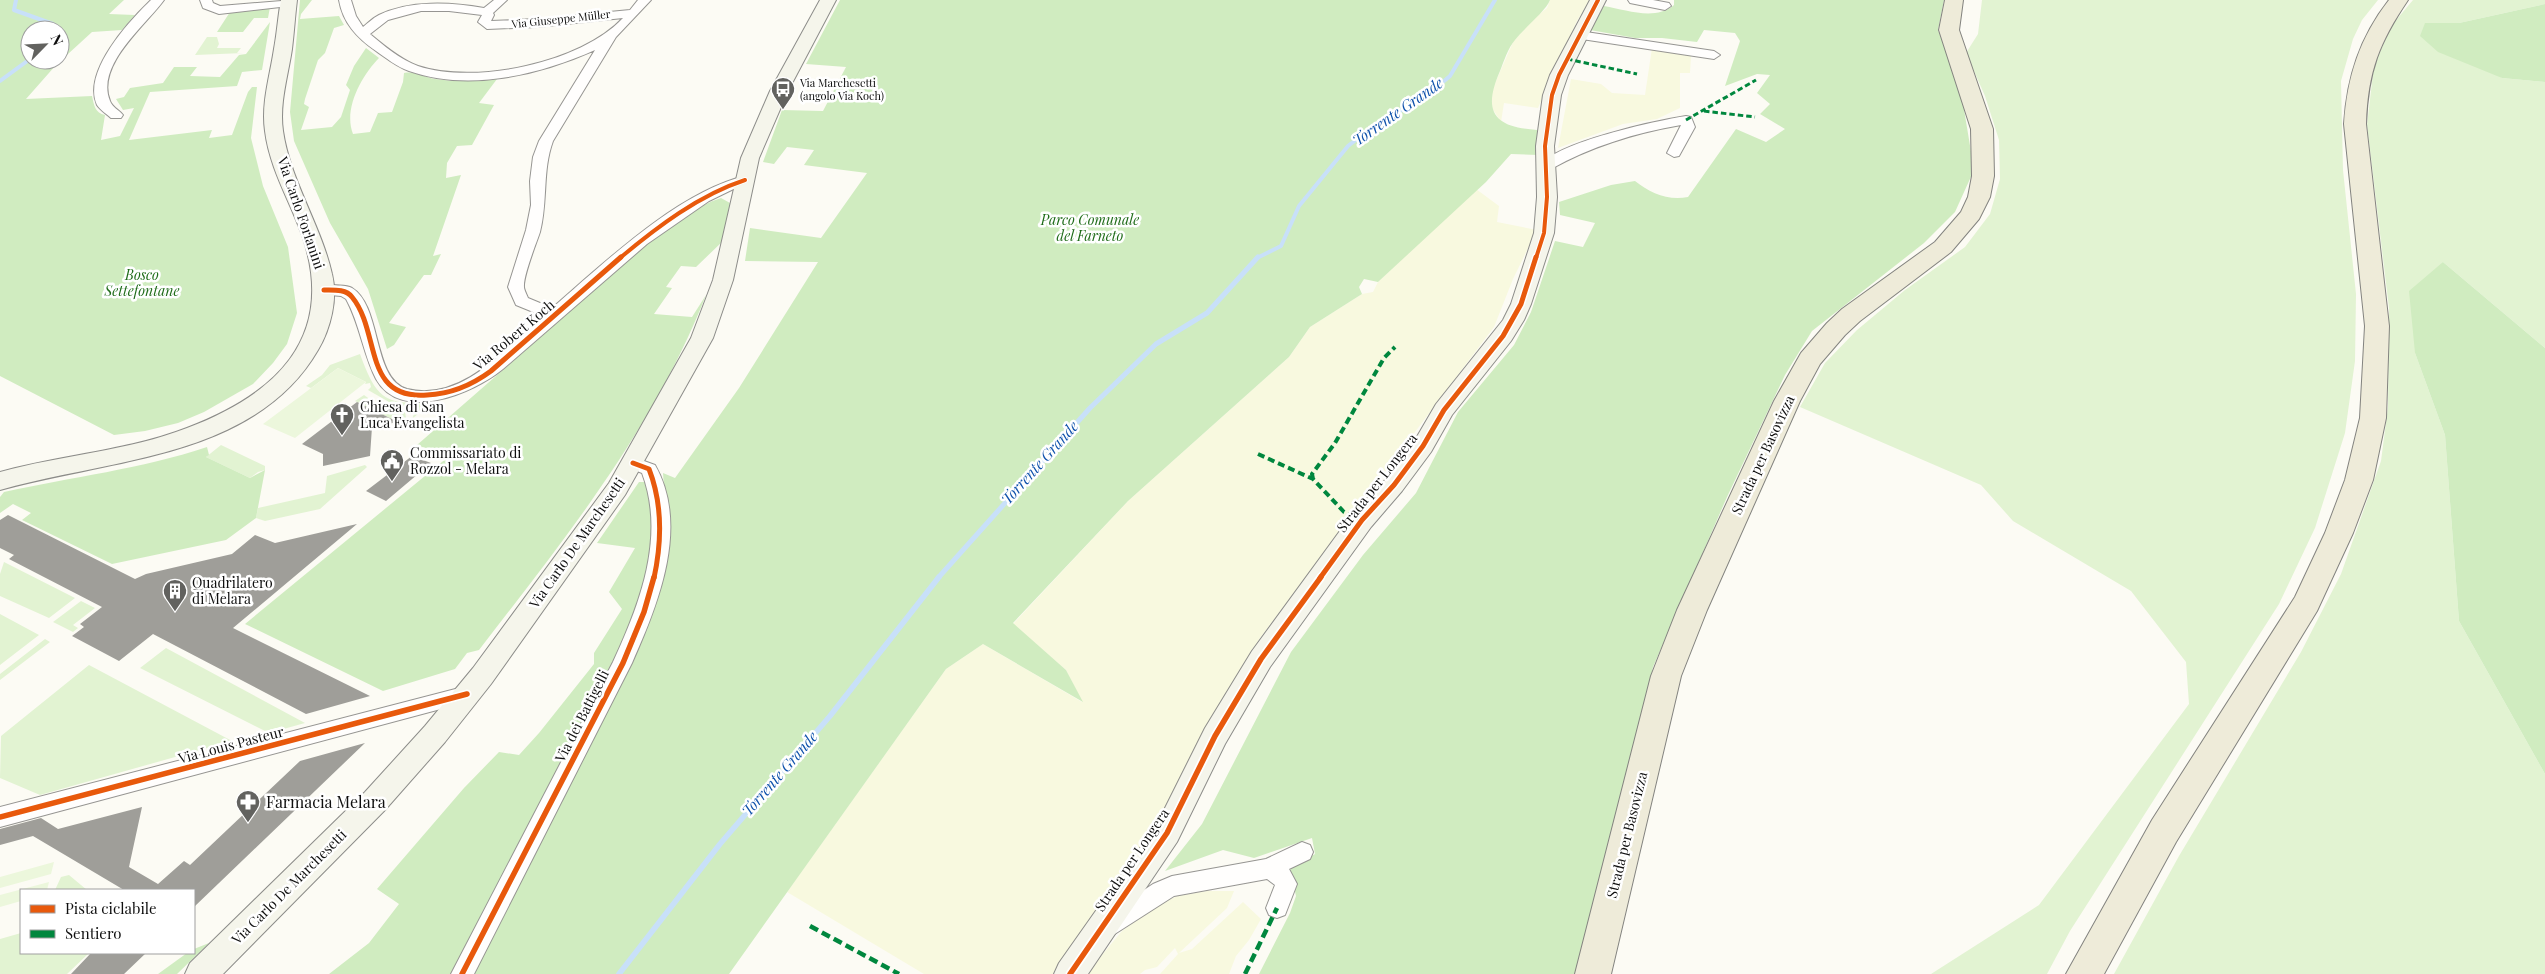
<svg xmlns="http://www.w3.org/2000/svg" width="2545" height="974" font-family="'Playfair Display',serif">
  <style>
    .farmland { fill: #f8f9df }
    .green { fill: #e2f3d2 }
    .forest { fill: #d0ecc0; fill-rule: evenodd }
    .pitch { fill: #ecf7dc }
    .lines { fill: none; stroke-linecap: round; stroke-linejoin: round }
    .stream-far2 { stroke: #c8e0f9; stroke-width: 4 }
    .stream-far1 { stroke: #c8e0f9; stroke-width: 5 }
    .stream { stroke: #c8e0f9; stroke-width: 5.5 }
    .building { fill: #9f9e99 }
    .street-casing { stroke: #969592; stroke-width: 2 }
    .secondary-casing { stroke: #8c8c89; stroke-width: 2 }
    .primary-casing { stroke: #83837f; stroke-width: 2 }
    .street { fill: #fffefd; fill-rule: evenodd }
    .secondary { fill: #f5f5eb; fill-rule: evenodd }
    .primary { fill: #eeebd9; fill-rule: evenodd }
    .quiet-far2 { stroke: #00873e; stroke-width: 3; stroke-dasharray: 5.5 3; stroke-linecap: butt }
    .quiet-far1 { stroke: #00873e; stroke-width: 4; stroke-dasharray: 7 4; stroke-linecap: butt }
    .quiet { stroke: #00873e; stroke-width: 4.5; stroke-dasharray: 9 4.5; stroke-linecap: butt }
    .cycleway-far2-casing { stroke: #fff; stroke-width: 6 }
    .cycleway-far1-casing { stroke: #fff; stroke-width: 8 }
    .cycleway-casing { stroke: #fff; stroke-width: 9 }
    .cycleway-far2 { stroke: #e8590c; stroke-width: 4 }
    .cycleway-far1 { stroke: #e8590c; stroke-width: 5 }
    .cycleway { stroke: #e8590c; stroke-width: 5.5 }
    .labels { text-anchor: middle; stroke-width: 5; stroke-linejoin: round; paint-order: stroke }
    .far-street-label { font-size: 11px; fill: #0f0f0f; stroke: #fff }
    .far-poi-label { font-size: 11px; fill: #0f0f0f; stroke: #fff; text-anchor: start }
    .street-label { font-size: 14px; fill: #0f0f0f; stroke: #fff }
    .park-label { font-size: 14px; font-style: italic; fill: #1f6c19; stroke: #fff }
    .poi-label { font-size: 14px; fill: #0f0f0f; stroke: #fff; text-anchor: start }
    .water-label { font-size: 15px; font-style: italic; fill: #0e51ab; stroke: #fff }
    .near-poi-label { font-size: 16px; fill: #0f0f0f; stroke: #fff; text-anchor: start }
  </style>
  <rect width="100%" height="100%" fill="#fcfbf4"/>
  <path class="farmland" d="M1550 0H1590L1577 21 1538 108 1504 103 1501 122 1490 105 1492 90 1513 42 1532 20 1547 8Z
    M1652 48 1691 56 1690 73H1680V108L1657 119 1623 124 1558 148 1571 79 1601 84 1612 93 1645 95Z
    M1476 189 1499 206 1497 222 1537 230 1513 279 1494 327 1260 638 1206 730 1137 863 1061 974H924L787 892 946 669 983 644 1082 702 1066 670 1013 624 1128 501 1289 357 1310 327 1362 294 1373 292 1378 282Z
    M1207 891H1234L1227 908 1179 953 1192 949 1243 902 1261 919 1249 940 1236 956 1229 974H1160L1178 954 1175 948 1157 967 1145 970 1140 974H1086L1122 931 1156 906 1177 896Z"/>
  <path class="green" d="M1982 0H2378L2362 20 2353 39 2341 81 2343 170 2356 294 2355 361 2345 433 2315 528 2279 604 2070 931 2047 974H1931L2039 905 2189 704 2186 662 2131 591 2013 521 1981 485 1800 407 1825 363 1857 330 1905 290 1965 247 1990 214 2000 179 1999 140 1985 96 1966 53 1978 34Z
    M2413 0H2545V4L2459 23H2426L2502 78 2545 82V348L2443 262 2415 353 2445 435 2459 621 2545 774V974H2114L2179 856 2301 652 2341 574 2381 461 2388 407 2389 308 2367 125 2374 65 2392 25Z
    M207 37H217L219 44 217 48H241L237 53H244L195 55Z
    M360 354C376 397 383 406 432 402L412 419 414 414 412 408 389 402 368 390 371 387 370 383 365 384 366 382 338 368 311 388 306 386 322 375 330 365Z
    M364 395 375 403 405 412 406 418 398 422 355 401Z
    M221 445 265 466V470L258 472 250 478 206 457Z
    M365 465 367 467 320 509 265 521 256 518 258 508 325 493 327 476Z
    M4 562 75 598 49 618 0 596V574Z
    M81 601 95 608 73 625 78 628 73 632 53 622Z
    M0 614 39 635 0 665Z
    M45 639 50 642 0 680V674Z
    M166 648 305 723 269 733 140 668Z
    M89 665 232 741 40 795 0 778 1 736Z
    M69 875 87 890H55L61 877Z
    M21 933V953L88 954 67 974H0V939Z"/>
  <path class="forest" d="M0 0H124L109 14 135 15 122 30 92 32 56 65 26 99 92 96C94 105 95 113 105 115L101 140 120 136 134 108 123 110 116 99 124 97 130 88 163 83 174 67H197L190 76 220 77 239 55 246 54 270 22 262 70 242 72 237 86 150 92 129 140 212 130 209 138 232 135 248 92 252 87H257L251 138 263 186 288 247 297 313 287 344 273 363 253 384 204 412 178 423 145 431 114 435 0 376ZM30 30H60V60H30Z
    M300 0H312L301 14 300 19 339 16 344 25 334 28 325 53 318 60 305 99 304 104 309 107 301 130 332 127 341 117 350 90 346 85 354 66 366 48 379 58C362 75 343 109 353 134L370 132 378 113 392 112 403 82 404 73C415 71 424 77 435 79 455 82 477 81 497 79L479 103 494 105 472 145 457 146 447 163 446 178 461 175 433 256 441 254 431 275H424L389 323 406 327 394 345 387 349 368 289 330 223 294 141 290 112Z
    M840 0H1550C1546 11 1524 28 1515 40 1508 48 1504 61 1500 71 1482 112 1494 127 1537 130L1538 155 1511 154 1486 182 1378 282 1364 279 1359 287 1362 294 1310 327 1289 357 1128 501 1013 623 1066 670 1083 702 983 644 946 669 729 974H472L623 677 668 545 663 473 675 478 739 388 818 262 745 261 750 228 821 238 867 173 804 165 814 150 787 147 774 164 763 162 782 110 823 111 846 67 806 64Z
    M1674 0H1944L1938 30 1960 85 1974 170 1955 212 1924 243 1812 331 1785 375 1727 497 1653 667 1583 974H1259L1290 913 1296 896 1290 869 1315 854 1312 838 1254 858 1223 850 1165 871 1202 824 1291 652 1363 555 1416 493 1458 412 1514 345 1531 312 1555 241 1583 247 1595 223 1560 215 1559 202 1611 185 1635 181C1650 193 1668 201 1688 197L1736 129 1766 142 1785 129 1760 114 1770 104 1757 93 1770 75 1757 74 1725 86 1740 41 1735 33 1704 30 1697 42 1662 38H1635L1590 30 1604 6C1627 10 1655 21 1674 5Z
    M2545 4V82L2502 78 2438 52 2420 36 2425 23H2459Z
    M270 7 268 18H254L243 32H217L230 12Z
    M721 198 730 203 723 241 696 267 681 266 666 287 672 288 654 314 692 317 706 295C653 430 566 537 479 650L467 653 455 669 383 691 245 624 448 457 417 445 648 243C671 228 695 206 721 198Z
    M2443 262 2545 348V774L2459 621 2445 435 2415 353 2409 291Z
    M207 447 209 455 206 457 250 478 265 470 256 518 226 540 112 564 22 520 31 513 13 504 0 513V497L4 492C72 477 141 469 207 447Z
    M639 482H647L652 494V556L636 612 607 675 452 974H329L369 943 399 904 377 889 464 788 499 752 519 755 539 733 594 664V653L622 609 609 592 635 548 597 543Z
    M209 943 177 974H158L187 953H194V949Z"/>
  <path class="pitch" d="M338 368 366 382 295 438 263 424Z
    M54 862 51 874 0 888V877Z
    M49 882 47 890H21V901L0 907V895Z"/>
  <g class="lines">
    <path class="stream-far2" d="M16 0 14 10 53 24 56 30
      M0 81 30 59
      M1257 258 1281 246 1299 206 1348 146 1366 132 1431 92 1450 76 1495 0"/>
    <path class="stream-far1" d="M938 578 1090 408 1156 344 1207 313 1258 257"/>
    <path class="stream" d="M619 974 720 844 830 716 939 577"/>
  </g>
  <path class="building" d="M357 402 398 422 372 427 370 456 323 466V454L302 444Z
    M412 456 431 463 386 501 366 491Z
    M8 515 135 579 146 574 232 554 255 535 275 543 357 524 233 628 370 696 306 714 153 634 119 661 72 636 84 627 80 624 102 607 9 559 14 555 0 548V520Z
    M365 743 194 907V890H124L33 836 0 845V829L41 818 58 829 142 807 129 867 158 884 184 861 190 865 300 761Z
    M91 953H146L124 974H71Z"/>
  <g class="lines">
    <g class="street-casing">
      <path id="street" d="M151 0H164C146 25 95 65 110 101 112 107 119 110 123 115L121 118H111C107 114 100 110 97 105 82 72 129 21 151 0Z
        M200 0H212L213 3 220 6 294 0 295 2 289 6 219 14 203 8Z
        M339 0H351L356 16 363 27C368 23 373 18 379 15 409 0 451 2 484 8L494 0H507L493 13 494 15 491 21 537 19 630 10 638 0H651L616 37 553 141C542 171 548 201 540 232 536 244 523 276 524 287 524 290 527 295 528 298L552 308C604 263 678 192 745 176L752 180 709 201 647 244 503 369C474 393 401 424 376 379 363 354 360 324 346 299L341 296 319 294 316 290C320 284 327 285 333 285 340 286 346 285 352 288 382 306 372 379 407 389 462 403 507 347 543 316L516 305 508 287 526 230 531 205 530 181 533 157 539 141 595 50C539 75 469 92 409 71 397 67 386 58 376 51 357 38 343 23 339 0ZM421 11H449L482 15 478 22 487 29 537 27 623 18C581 63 475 85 418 66 401 60 383 45 370 34L388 20Z
        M1628 0H1653L1669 3 1671 6 1665 10 1630 3Z
        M1579 31 1714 51 1720 55 1714 59 1575 38 1573 35Z
        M1686 116 1691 117 1695 127 1679 156 1674 157 1667 153 1681 125C1635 133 1592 146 1551 169L1546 170 1539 166C1557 142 1655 121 1686 116Z
        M633 457 655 465C690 526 658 605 632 663L474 974H451L613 662C640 604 666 536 642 473L627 467 624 463 627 459Z
        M467 686 474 688 477 694 474 700 467 702 0 827V807Z
        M1302 842 1310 845 1313 852 1310 859 1289 869 1297 884 1285 915 1277 918 1269 915 1266 908 1275 885 1267 879 1174 896 1110 937 1102 934 1099 926 1102 918 1153 884 1172 876 1266 859Z"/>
    </g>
    <g class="secondary-casing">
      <path id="secondary" d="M281 0H297C295 16 294 33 292 49 288 76 279 104 283 131 290 180 321 225 332 274 338 298 331 328 318 350 255 459 108 459 0 490V472C61 455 128 451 187 428 274 395 335 340 304 241 292 204 270 171 265 131 261 103 270 76 274 49 277 33 278 16 281 0Z
        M820 0H836L788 91 759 158 733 280 713 338 625 495 491 684 445 742 385 810 223 974H185L190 963 365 792 425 726 473 668 609 483 691 338 713 280 741 158 770 91Z
        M1590 0H1606L1568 75 1561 95 1554 146 1557 197 1554 233 1531 304 1524 320 1511 341 1452 415 1431 452 1402 491 1371 527 1270 667 1225 744 1177 842 1088 974H1054L1059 963 1157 824 1205 728 1252 651 1353 513 1386 479 1415 440 1436 404 1503 320 1511 304 1534 233 1537 197 1536 146 1543 95 1550 75Z"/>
    </g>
    <g class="primary-casing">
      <path id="primary" d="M1945 0H1963L1959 30 1993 129 1994 176 1990 197 1979 219 1951 252 1860 321 1845 335 1820 364 1800 401 1707 610 1681 676 1611 974H1575L1651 676 1677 610 1774 401 1801 353 1827 323 1842 309 1935 242 1961 212 1968 197 1972 176 1971 129 1939 30Z
        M2389 0H2408C2379 43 2368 71 2366 124L2389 326 2386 418 2373 480 2353 533 2317 611 2176 842 2104 974H2066L2152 820 2295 597 2325 533 2345 480 2360 418 2365 326 2344 124C2347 77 2360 37 2389 0Z"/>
    </g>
    <use href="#street" class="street"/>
    <use href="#secondary" class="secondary"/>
    <use href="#primary" class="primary"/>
    <path class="quiet-far2" d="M1567 59 1637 74
      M1704 111 1755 117
      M1686 120 1756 80"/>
    <path class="quiet-far1" d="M1258 454 1313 479 1344 512 1362 520
      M1313 479 1312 474 1335 443 1384 358 1395 347"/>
    <path class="quiet" d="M810 926 899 974
      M1245 974 1277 908"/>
    <g class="cycleway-far2-casing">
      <path id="cycleway-far2" d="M620 258C657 227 699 195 745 180
        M1536 258 1544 233 1547 197 1545 146 1552 95 1559 75 1598 0"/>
    </g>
    <g class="cycleway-far1-casing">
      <path id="cycleway-far1" d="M324 290C334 290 346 289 352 297 381 332 362 400 427 395 451 394 472 385 491 371L621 257
        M633 463 649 469C663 505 662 541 654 578
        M1320 578 1362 520 1394 485 1423 446 1444 410 1503 336 1521 304 1536 257"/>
    </g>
    <g class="cycleway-casing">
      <path id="cycleway" d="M0 817 467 694
        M462 974 623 663 644 612 654 577
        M1070 974 1167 833 1215 736 1261 659 1321 577"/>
    </g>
    <use href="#cycleway-far2" class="cycleway-far2"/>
    <use href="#cycleway-far1" class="cycleway-far1"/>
    <use href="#cycleway" class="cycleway"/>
  </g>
  <defs>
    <g id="bus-pin" transform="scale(1.25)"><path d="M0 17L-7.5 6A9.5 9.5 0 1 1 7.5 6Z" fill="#62625f" stroke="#fff"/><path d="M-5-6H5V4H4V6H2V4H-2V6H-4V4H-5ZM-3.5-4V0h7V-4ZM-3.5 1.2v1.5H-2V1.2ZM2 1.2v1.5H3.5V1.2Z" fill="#fff"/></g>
    <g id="church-pin" transform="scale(1.25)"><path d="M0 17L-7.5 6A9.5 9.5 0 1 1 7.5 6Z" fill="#62625f" stroke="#fff"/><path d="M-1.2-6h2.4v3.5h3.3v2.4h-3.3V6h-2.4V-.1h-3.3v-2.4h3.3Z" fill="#fff"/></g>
    <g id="civic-pin" transform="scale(1.25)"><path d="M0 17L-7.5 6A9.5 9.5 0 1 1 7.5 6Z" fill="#62625f" stroke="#fff"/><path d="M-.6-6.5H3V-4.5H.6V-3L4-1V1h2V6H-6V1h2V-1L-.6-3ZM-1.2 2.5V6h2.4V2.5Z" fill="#fff"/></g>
    <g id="building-pin" transform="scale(1.25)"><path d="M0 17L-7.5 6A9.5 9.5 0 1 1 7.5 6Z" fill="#62625f" stroke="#fff"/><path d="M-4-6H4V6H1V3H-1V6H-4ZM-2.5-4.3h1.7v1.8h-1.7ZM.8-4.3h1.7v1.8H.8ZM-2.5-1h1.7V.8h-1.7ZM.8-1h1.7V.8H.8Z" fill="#fff"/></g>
    <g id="pharmacy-pin" transform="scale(1.25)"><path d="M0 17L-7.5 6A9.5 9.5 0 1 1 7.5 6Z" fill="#62625f" stroke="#fff"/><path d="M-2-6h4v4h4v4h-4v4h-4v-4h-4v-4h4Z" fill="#fff"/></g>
  </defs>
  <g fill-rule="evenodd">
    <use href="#bus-pin" x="783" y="89"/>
    <use href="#church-pin" x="342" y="415"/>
    <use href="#civic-pin" x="392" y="461"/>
    <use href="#building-pin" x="175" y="591"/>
    <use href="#pharmacy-pin" x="248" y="802"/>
  </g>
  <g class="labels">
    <g class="far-street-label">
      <text transform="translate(561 19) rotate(-6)" y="4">Via Giuseppe Müller</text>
    </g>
    <g class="far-poi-label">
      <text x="800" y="87">Via Marchesetti<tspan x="800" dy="13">(angolo Via Koch)</tspan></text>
    </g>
    <g class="street-label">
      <text transform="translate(301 213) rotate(71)" y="5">Via Carlo Forlanini</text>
      <text transform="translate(514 335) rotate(-40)" y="5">Via Robert Koch</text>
      <text transform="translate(1763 455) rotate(-65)" y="5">Strada per Basovizza</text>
      <text transform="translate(1377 483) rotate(-52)" y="5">Strada per Longera</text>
      <text transform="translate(577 543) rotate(-55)" y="5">Via Carlo De Marchesetti</text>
      <text transform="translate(582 716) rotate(-63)" y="5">Via dei Battigelli</text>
      <text transform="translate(231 745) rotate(-15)" y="5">Via Louis Pasteur</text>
      <text transform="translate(1627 835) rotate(-76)" y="5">Strada per Basovizza</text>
      <text transform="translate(1132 860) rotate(-56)" y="5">Strada per Longera</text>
      <text transform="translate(289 887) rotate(-45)" y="5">Via Carlo De Marchesetti</text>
    </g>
    <g class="park-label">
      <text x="1090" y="225">Parco Comunale<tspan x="1090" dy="16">del Farneto</tspan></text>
      <text x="142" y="280">Bosco<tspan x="142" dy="16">Settefontane</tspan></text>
    </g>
    <g class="poi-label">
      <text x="360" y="412">Chiesa di San<tspan x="360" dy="16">Luca Evangelista</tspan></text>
      <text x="410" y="458">Commissariato di<tspan x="410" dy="16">Rozzol - Melara</tspan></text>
      <text x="192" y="588">Quadrilatero<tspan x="192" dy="16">di Melara</tspan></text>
    </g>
    <g class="water-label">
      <text transform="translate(1398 112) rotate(-35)" y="5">Torrente Grande</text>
      <text transform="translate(1040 463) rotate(-48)" y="5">Torrente Grande</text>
      <text transform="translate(780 774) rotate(-49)" y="5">Torrente Grande</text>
    </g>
    <g class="near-poi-label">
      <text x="266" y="808">Farmacia Melara</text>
    </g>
  </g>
  <rect x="20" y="889" width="175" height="65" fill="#ffffff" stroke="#9f9f9f"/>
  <rect x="30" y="905" width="25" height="8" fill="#e8590c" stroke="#9f9f9f"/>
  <text x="65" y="914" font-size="15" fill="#0f0f0f">Pista ciclabile</text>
  <rect x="30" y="930" width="25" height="8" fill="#00873e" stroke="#9f9f9f"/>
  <text x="65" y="939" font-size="15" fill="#0f0f0f">Sentiero</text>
  <g transform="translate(45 45) rotate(66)"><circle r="24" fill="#ffffff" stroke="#9f9f9f"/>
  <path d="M0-4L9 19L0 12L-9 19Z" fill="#62625f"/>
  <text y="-8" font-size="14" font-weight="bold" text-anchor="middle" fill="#0f0f0f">N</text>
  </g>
</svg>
